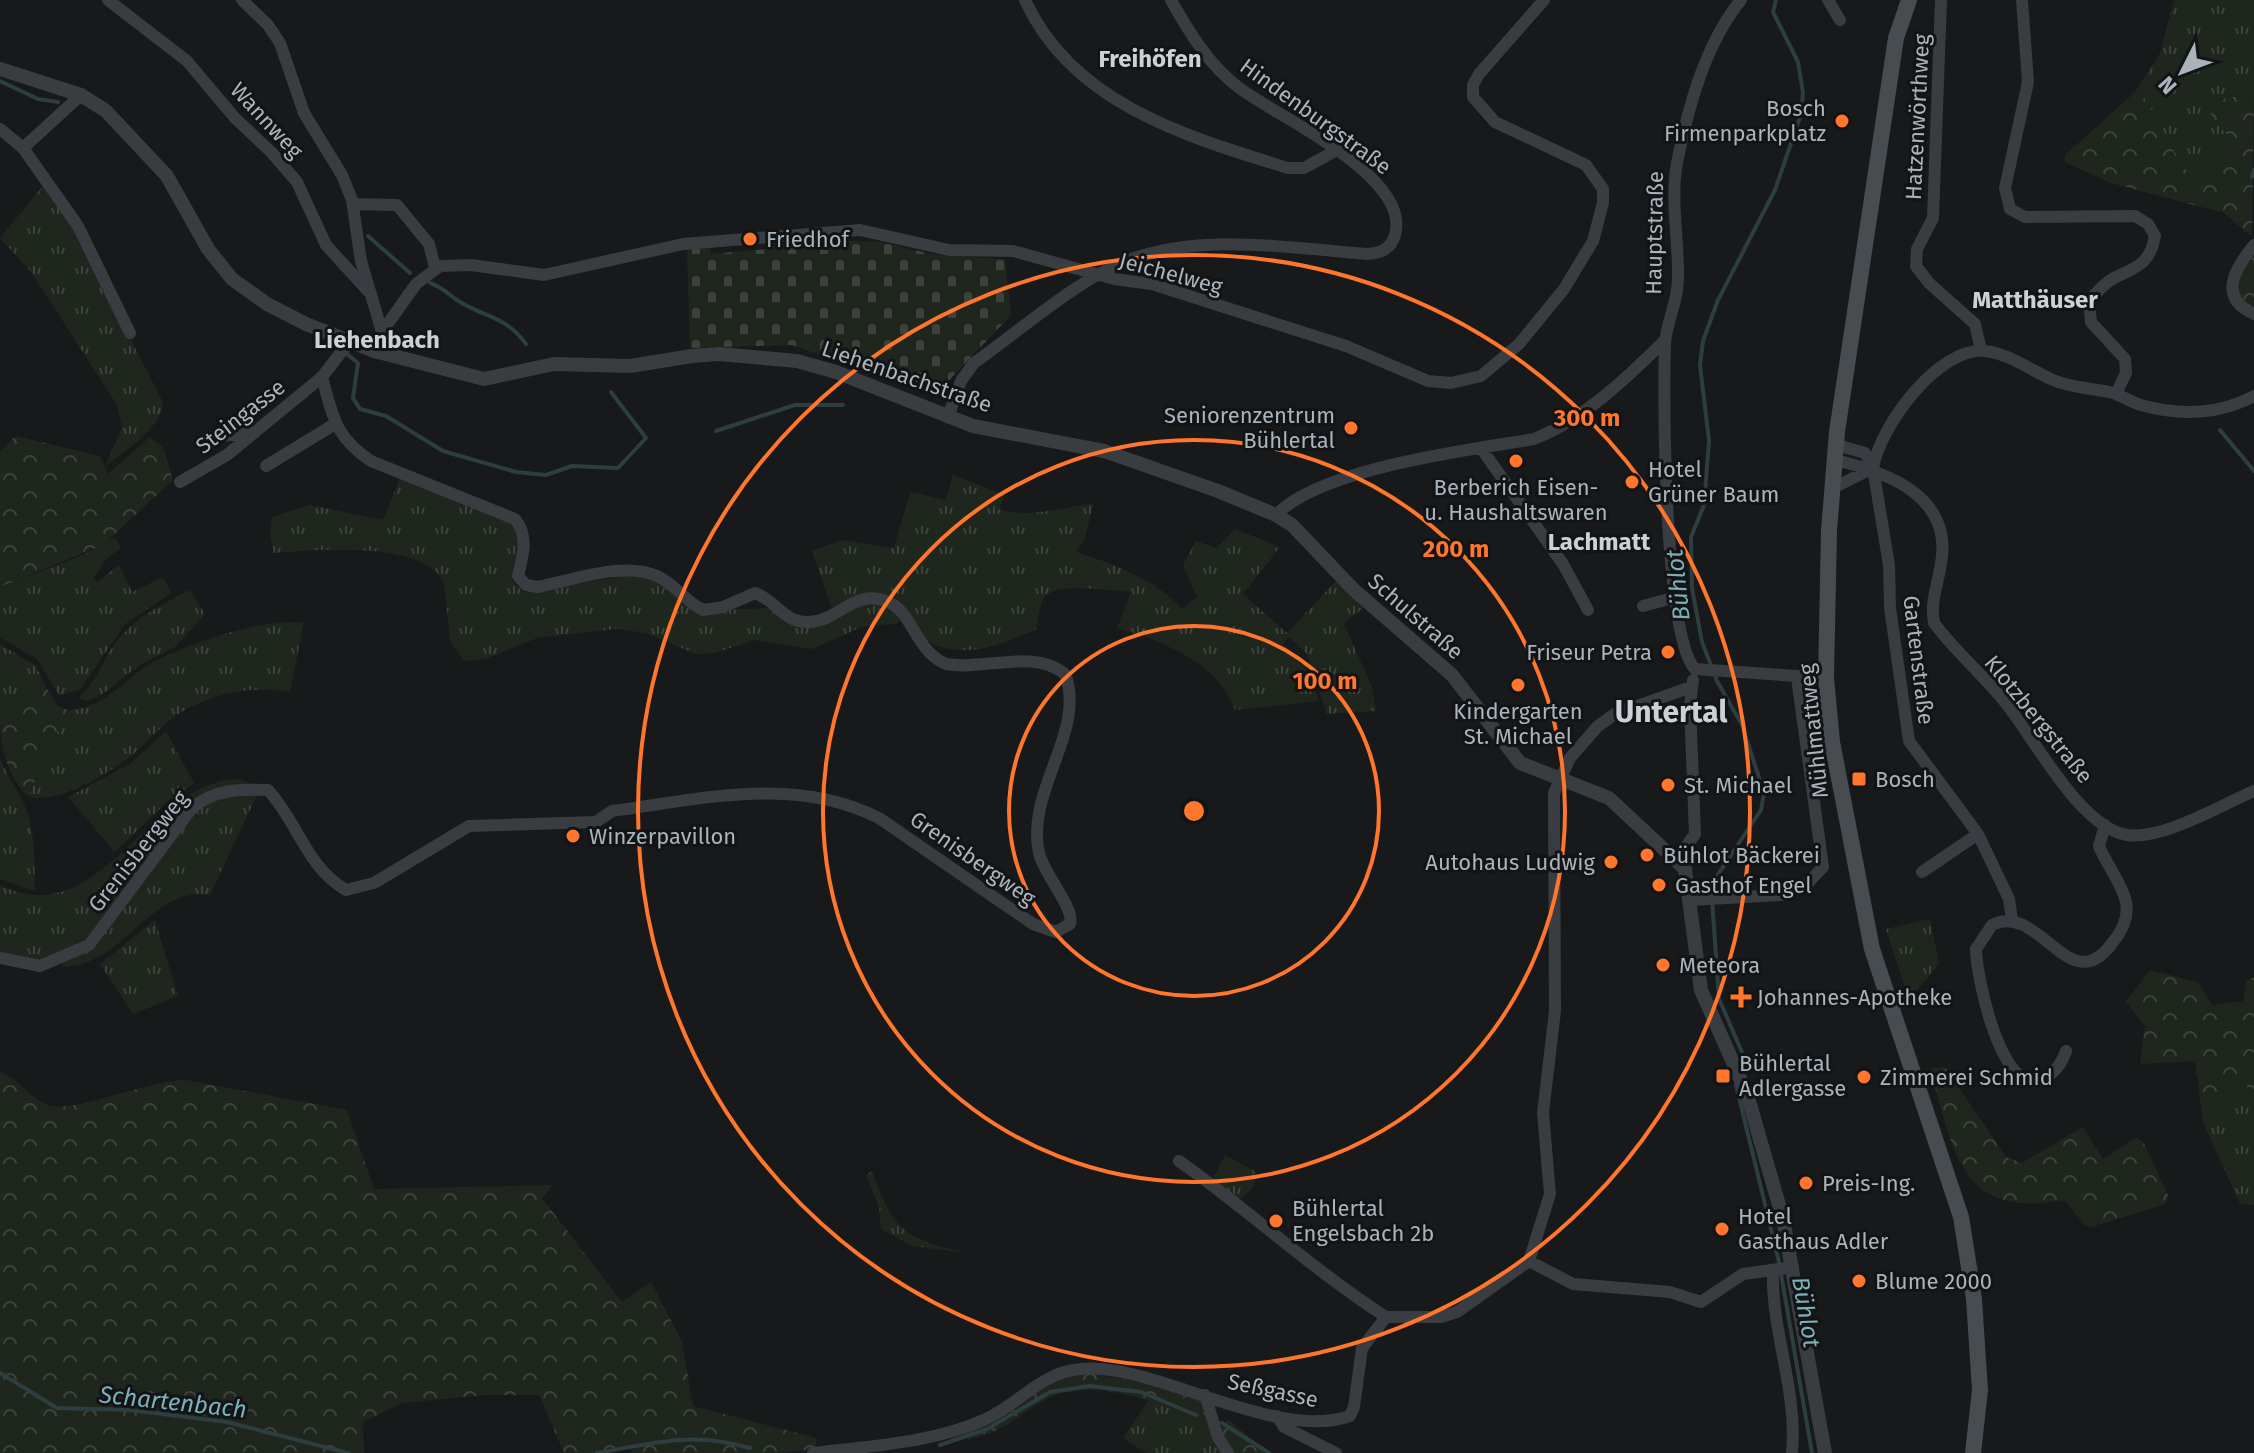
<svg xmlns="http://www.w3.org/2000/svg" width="2254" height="1453" font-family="'Fira Sans',sans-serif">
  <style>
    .grass { fill: url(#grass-tufts) }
    .forest { fill: url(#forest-crowns) }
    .cemetery { fill: url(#cemetery-stones) }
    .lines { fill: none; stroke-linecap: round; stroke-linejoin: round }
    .stream { stroke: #2c3e40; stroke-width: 4 }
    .minor { stroke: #393c40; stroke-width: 12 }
    .tertiary { stroke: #393c40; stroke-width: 14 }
    .secondary { stroke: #464c50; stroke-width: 16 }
    .ring { fill: none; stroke: #ff762c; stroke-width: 4 }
    .poi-dot { fill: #ff762c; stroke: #131416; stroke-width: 3 }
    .labels { text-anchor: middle; stroke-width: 6; stroke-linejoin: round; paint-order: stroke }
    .poi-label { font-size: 22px; fill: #a9b4bc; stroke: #131416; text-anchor: start }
    .street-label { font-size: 22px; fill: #a9b4bc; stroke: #131416 }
    .neighbourhood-label { font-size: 24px; font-weight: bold; fill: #cbd2d7; stroke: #131416 }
    .water-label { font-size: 24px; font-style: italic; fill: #7db0ba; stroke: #131416 }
    .district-label { font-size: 30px; font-weight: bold; fill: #cbd2d7; stroke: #131416 }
    .centre { fill: #ff762c; stroke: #131416; stroke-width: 4 }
    .ring-label { font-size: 24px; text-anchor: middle; font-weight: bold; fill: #ff762c; stroke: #131416; stroke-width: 6; stroke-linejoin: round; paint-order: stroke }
  </style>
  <defs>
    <pattern id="grass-tufts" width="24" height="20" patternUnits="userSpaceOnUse" patternTransform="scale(2)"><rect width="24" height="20" fill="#1f261d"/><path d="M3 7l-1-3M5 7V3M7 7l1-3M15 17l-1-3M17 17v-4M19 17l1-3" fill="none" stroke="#3d433c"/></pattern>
    <pattern id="forest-crowns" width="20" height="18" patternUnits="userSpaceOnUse" patternTransform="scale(2)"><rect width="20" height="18" fill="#1f261d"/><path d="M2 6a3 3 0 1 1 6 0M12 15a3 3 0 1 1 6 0" fill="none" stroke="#3d433c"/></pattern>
    <pattern id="cemetery-stones" width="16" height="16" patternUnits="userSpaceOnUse" patternTransform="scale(2)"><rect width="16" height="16" fill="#1f261d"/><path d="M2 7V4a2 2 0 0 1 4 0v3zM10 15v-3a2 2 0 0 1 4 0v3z" fill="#3d433c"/></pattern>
  </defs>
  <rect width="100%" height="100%" fill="#18191b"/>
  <path class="grass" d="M2174 0H2254V93L2213 101 2208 111 2232 141 2233 148 2199 175 2184 169 2143 95 2135 92 2160 53Z
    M43 186 67 216 163 402C164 427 122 452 105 467L122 427 117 405 31 272 0 238Z
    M953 475 1005 495 999 509C1027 519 1065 507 1094 503L1084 540 1076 552C1112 563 1158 581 1182 609L1197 597 1183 565 1196 541 1217 548 1235 529 1280 547 1243 594 1287 633 1336 581 1364 607 1344 624 1372 687 1376 711 1327 714 1307 654 1289 637 1283 644 1305 664 1319 701 1235 710C1218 662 1162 641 1117 628L1131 592C1113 591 1054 581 1044 598 1039 607 1038 621 1036 630 1006 642 972 658 939 646 890 629 902 564 832 609L812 551 842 540 894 548 910 492 946 500Z
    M401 476 511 523C527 541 518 558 512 580L523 592 631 575 659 581 695 611 770 608 789 623C822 615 875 588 900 618L899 623 862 627 812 649 755 640 715 653 696 654 646 633 617 629 537 638 485 659 464 661 450 641 444 583C425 540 314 550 274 553L270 534 272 517 310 505 383 520Z
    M115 537 121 548 107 558 94 577 97 582 119 565 132 592 163 577 171 593 125 624 80 690 59 695 37 659 0 638V587L85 554Z
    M190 590 205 614 175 647 140 665 100 696 86 701 78 698C96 683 101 663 114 645 132 619 162 604 190 590Z
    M285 622H304L290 692C253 685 210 694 178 714 161 725 148 742 132 755 111 772 54 807 28 796L68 710C107 709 126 675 159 659 199 640 242 626 285 622Z
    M0 644 36 666 46 687 0 718Z
    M166 731 194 783 167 802 115 852 68 797 130 764Z
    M0 758C6 776 20 791 26 809 36 835 34 863 35 891L0 879Z
    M237 779 254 784 208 793 86 943 46 960 0 955V885C101 935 146 783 237 779Z
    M224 794 257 795 210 895C150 885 123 968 63 966L61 963 83 953 201 805Z
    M1930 919 1939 964 1909 1000 1886 929Z
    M155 920 178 996 133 1014 100 964Z
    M2244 1082 2254 1096V1205L2240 1204 2203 1122 2219 1115 2229 1091Z
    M1225 1155 1256 1172 1254 1186 1243 1198H1237L1213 1179Z
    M872 1171C894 1232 903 1237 966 1253L912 1246 881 1229 879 1207 866 1175Z
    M1149 1400 1207 1415 1223 1453H1146L1123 1438Z"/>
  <path class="forest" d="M2135 92 2143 95 2184 169 2199 175 2232 148V141L2208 111 2213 101 2254 93 2252 237 2224 213 2111 183 2065 162V155Z
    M2254 252V309L2237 293 2239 275Z
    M16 436 100 456 108 474 150 437 163 447 173 480 103 545 0 587V451Z
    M46 687 58 706 68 710 28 796C7 778 0 744 0 718Z
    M2150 970 2198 982 2212 1005 2243 1001 2246 981 2254 977V1096L2244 1083 2229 1091 2219 1115 2203 1122 2195 1061 2140 1064 2145 1026 2126 1002Z
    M1945 1067 2006 1157 2022 1163 2083 1127 2103 1159 2137 1137 2144 1143 2169 1197 2165 1204 2091 1227 2085 1225 2064 1200C1959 1220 1954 1151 1930 1069Z
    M0 1072C19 1078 32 1102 52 1106 78 1112 148 1080 186 1080L347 1110 374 1189 553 1185 542 1198 622 1302 651 1282 682 1341 693 1406 817 1438 815 1449 782 1453H632L629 1445 595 1453H564L539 1395H486L402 1403 363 1422 364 1453H0Z
    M1088 1373 1161 1386 1201 1400 1207 1415C1156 1408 1108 1378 1056 1395 1034 1403 1018 1420 997 1430 988 1434 978 1437 968 1440L963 1432 1064 1376Z
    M1228 1419 1267 1453H1233L1220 1430Z"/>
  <path class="cemetery" d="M830 240 881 242 936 255 1005 259 1011 315 935 395 792 345 690 348 687 249 709 245 711 254 768 249 773 243Z"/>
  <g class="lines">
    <path class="stream" d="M0 81 38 99 58 102
      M2252 177 2254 170
      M368 236 410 273
      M430 283C442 287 447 293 457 300 484 318 505 315 526 344
      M347 354 358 363 353 398 360 409 386 416 443 451 516 472 546 475 572 466 618 468 646 438 611 392
      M2220 430 2254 471
      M716 431 795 405H843
      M1748 1066 1719 999 1711 885 1761 810 1764 793 1742 725 1717 681 1702 642 1692 588 1691 537 1704 505 1709 441 1700 365 1703 341 1718 300 1775 190 1801 114 1803 93 1798 62 1773 12 1776 0
      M1736 1085 1779 1262 1812 1453
      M0 1373 57 1408 130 1410 227 1422 348 1453
      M1222 1423 1269 1453
      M940 1445 987 1429 1050 1392 1090 1386 1141 1392 1196 1415
      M597 1453C655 1443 692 1431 750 1448"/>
    <path class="minor" d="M108 0 187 61 235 118 272 153 297 182 326 245 368 291
      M242 0 268 25 280 43 304 113 342 175 352 200 361 261 382 332
      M1025 0C1072 104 1188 137 1288 168H1304L1335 151
      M1828 0 1840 20
      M1941 0 1933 218 1917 249 1916 266 1929 283 1975 324 1981 350
      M2022 0 2028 82 2005 188 2010 209 2025 217 2135 216 2148 224 2155 236C2150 264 2137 267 2114 278 2104 283 2097 293 2089 300L2091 322 2125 359 2126 373 2116 394
      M81 95 23 148 78 226 130 333
      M0 129 23 148
      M353 204 397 205 429 244 435 267
      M2254 245C2235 268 2217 297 2254 314
      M374 351 382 332 416 284 440 266 471 265 544 275 683 244 860 230 949 250 1013 251 1114 279 1152 284 1346 346 1428 381 1451 383 1481 376 1519 344 1564 289 1593 241 1603 203V189L1586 165 1495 122 1473 97V85L1479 74 1544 0
      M948 417 961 381 974 363C1018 332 1077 280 1126 261 1201 232 1290 248 1367 254 1381 253 1391 249 1395 235 1412 176 1277 117 1238 87 1209 65 1189 32 1171 0
      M207 438 253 432
      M1837 445 1865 453 1873 468
      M1481 448 1563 564 1588 610
      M1835 460C1887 472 1953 496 1941 563 1938 585 1930 601 1934 623 1955 651 1982 674 2004 701 2034 737 2079 827 2127 835 2163 840 2221 805 2254 791
      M266 466 335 424
      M180 482 227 455 322 377 349 342
      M1831 489 1873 468
      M1276 515C1321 468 1469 450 1534 439 1584 419 1627 378 1665 340
      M1643 606 1676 597
      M1695 669C1664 636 1663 398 1665 344 1666 323 1678 302 1678 279 1679 241 1670 201 1677 163 1688 108 1705 44 1741 0
      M1695 669 1826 678
      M1677 860 1695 834 1690 705 1693 680
      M1922 872 1978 834
      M1691 900 1782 895 1808 883 1823 867 1797 678
      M2012 920 2009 899 1978 834 1909 741 1890 608 1889 565 1873 468C1880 426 1938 347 1985 351 2008 353 2032 371 2053 380 2071 388 2093 388 2113 393 2122 396 2131 402 2141 405 2180 416 2218 415 2254 396
      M0 958 40 966 89 945 192 808C215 789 239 789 268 790 298 822 306 867 346 890L374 883 469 826 596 822 612 811C703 799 794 775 879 818L1033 924 1056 932 1070 924C1075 908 1043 873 1039 853 1025 791 1087 731 1065 674 1032 648 984 671 946 664 915 651 913 612 888 602 854 587 838 623 807 622 783 622 776 600 755 593L723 607 703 610C686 602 675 584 657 576 624 561 572 580 538 587L526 585 518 576C523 556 529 536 515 519L371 461C335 437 333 417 322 377
      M2066 1051C2062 1063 2055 1073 2043 1079 2002 1101 1976 975 1976 949L1992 925C2040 901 2070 1003 2113 942 2122 931 2129 917 2126 902 2122 883 2106 864 2099 846L2105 825
      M1179 1161C1250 1211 1313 1270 1386 1317
      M1529 1261 1573 1284 1670 1292 1701 1302 1743 1274 1793 1267
      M1773 1271C1771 1331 1798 1391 1792 1453
      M1205 1395 1218 1437 1228 1453
      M1277 1416 1284 1427 1336 1453
      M813 1453C869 1446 934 1443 986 1419 1029 1398 1045 1364 1101 1369 1175 1375 1281 1440 1350 1416L1354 1407 1362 1348 1386 1317H1441L1457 1312 1529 1261 1550 1194 1543 1113 1555 1011 1554 793 1570 758 1598 726 1615 714 1691 687"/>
    <path class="tertiary" d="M0 69 81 95 106 111 167 176 208 249 232 279 267 304 306 324 374 351 484 379 554 364 630 366 692 356 719 354 797 361 836 372 973 426 1104 451 1218 491 1276 515 1292 525 1354 590 1452 675 1520 763 1609 798 1685 869 1701 990 1747 1094 1783 1219 1825 1453"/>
    <path class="secondary" d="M1909 0 1896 38 1837 432 1829 531 1826 678 1832 742 1872 949 1961 1217 1974 1299 1980 1390 1973 1453"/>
  </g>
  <g class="ring">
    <circle cx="1194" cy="811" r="185"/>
    <circle cx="1194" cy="811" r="371"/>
    <circle cx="1194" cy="811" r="556"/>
  </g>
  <g class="poi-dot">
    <circle cx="1842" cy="121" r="8"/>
    <circle cx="750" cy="239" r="8"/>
    <circle cx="1351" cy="428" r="8"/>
    <circle cx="1516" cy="461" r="8"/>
    <circle cx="1632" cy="482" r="8"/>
    <circle cx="1668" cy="652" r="8"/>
    <circle cx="1518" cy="685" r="8"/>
    <rect x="1851" y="771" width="16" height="16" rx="4"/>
    <circle cx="1668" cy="785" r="8"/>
    <circle cx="573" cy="836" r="8"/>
    <circle cx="1647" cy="855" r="8"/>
    <circle cx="1611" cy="862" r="8"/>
    <circle cx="1659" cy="885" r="8"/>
    <circle cx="1663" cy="965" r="8"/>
    <path d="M1737 985h8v8h8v8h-8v8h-8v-8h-8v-8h8z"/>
    <rect x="1715" y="1068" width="16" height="16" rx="4"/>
    <circle cx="1864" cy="1077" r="8"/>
    <circle cx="1806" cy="1183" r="8"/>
    <circle cx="1276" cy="1221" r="8"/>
    <circle cx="1722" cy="1229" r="8"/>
    <circle cx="1859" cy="1281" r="8"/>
  </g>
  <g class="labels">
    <g class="poi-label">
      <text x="1826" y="116" text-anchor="end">Bosch<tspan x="1826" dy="25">Firmenparkplatz</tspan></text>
      <text x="766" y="247">Friedhof</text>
      <text x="1335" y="423" text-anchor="end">Seniorenzentrum<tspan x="1335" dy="25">Bühlertal</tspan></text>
      <text x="1648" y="477">Hotel<tspan x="1648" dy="25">Grüner Baum</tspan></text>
      <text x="1516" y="495" text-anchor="middle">Berberich Eisen-<tspan x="1516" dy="25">u. Haushaltswaren</tspan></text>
      <text x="1652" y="660" text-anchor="end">Friseur Petra</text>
      <text x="1518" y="719" text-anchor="middle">Kindergarten<tspan x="1518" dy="25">St. Michael</tspan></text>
      <text x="1875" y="787">Bosch</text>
      <text x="1684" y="793">St. Michael</text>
      <text x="589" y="844">Winzerpavillon</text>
      <text x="1663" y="863">Bühlot Bäckerei</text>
      <text x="1595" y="870" text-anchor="end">Autohaus Ludwig</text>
      <text x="1675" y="893">Gasthof Engel</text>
      <text x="1679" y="973">Meteora</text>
      <text x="1757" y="1005">Johannes-Apotheke</text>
      <text x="1739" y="1071">Bühlertal<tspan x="1739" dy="25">Adlergasse</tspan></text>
      <text x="1880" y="1085">Zimmerei Schmid</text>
      <text x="1822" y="1191">Preis-Ing.</text>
      <text x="1292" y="1216">Bühlertal<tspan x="1292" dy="25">Engelsbach 2b</tspan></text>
      <text x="1738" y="1224">Hotel<tspan x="1738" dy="25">Gasthaus Adler</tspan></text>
      <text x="1875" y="1289">Blume 2000</text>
    </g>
    <g class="street-label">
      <text transform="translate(1316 116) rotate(36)" y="8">Hindenburgstraße</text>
      <text transform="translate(1917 117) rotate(-87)" y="8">Hatzenwörthweg</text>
      <text transform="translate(267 120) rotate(47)" y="8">Wannweg</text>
      <text transform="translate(1654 233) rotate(-89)" y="8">Hauptstraße</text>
      <text transform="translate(1171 273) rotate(15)" y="8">Jeichelweg</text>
      <text transform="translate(907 376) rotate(19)" y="8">Liehenbachstraße</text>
      <text transform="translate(240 416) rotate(-38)" y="8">Steingasse</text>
      <text transform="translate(1416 616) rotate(41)" y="8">Schulstraße</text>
      <text transform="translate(1919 660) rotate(83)" y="8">Gartenstraße</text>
      <text transform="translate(2039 719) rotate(51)" y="8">Klotzbergstraße</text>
      <text transform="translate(1813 731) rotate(-96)" y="8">Mühlmattweg</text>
      <text transform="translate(138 851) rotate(-52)" y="8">Grenisbergweg</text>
      <text transform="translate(973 858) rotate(35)" y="8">Grenisbergweg</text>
      <text transform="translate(1273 1390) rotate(12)" y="8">Seßgasse</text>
    </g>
    <g class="neighbourhood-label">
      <text x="1150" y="67">Freihöfen</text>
      <text x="2035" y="308">Matthäuser</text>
      <text x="377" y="348">Liehenbach</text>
      <text x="1599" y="550">Lachmatt</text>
    </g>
    <g class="water-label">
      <text transform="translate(1678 585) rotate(-96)" y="8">Bühlot</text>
      <text transform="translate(1806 1312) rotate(80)" y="8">Bühlot</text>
      <text transform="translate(173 1402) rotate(6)" y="8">Schartenbach</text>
    </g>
    <g class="district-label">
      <text x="1671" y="722">Untertal</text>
    </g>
  </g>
  <circle cx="1194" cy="811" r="12" class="centre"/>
  <g class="ring-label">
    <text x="1587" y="426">300 m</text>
    <text x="1456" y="557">200 m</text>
    <text x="1325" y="689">100 m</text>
  </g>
  <g transform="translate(2182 72) rotate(228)" stroke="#131416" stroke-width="6" paint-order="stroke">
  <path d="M0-6L14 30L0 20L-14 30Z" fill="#a9b4bc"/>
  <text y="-12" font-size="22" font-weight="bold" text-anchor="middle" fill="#a9b4bc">N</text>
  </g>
</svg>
